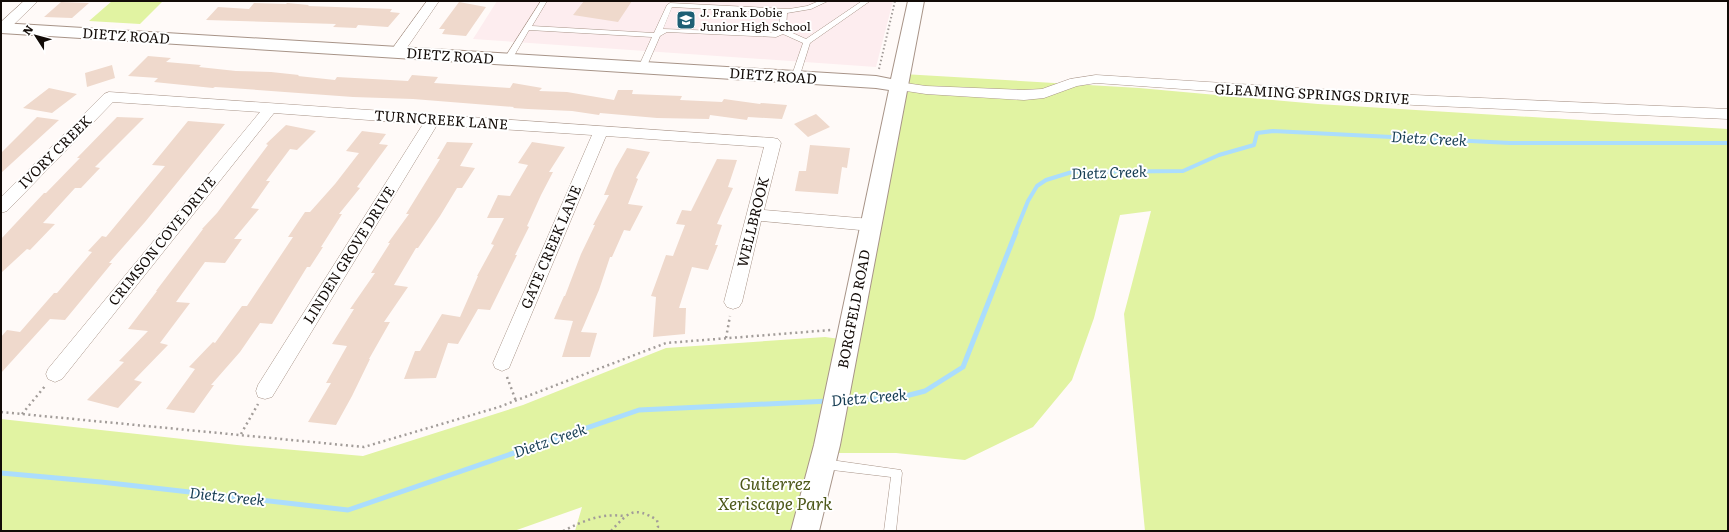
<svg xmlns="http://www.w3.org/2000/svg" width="1729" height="532" font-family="Literata,serif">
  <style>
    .education { fill: #fdedef }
    .green { fill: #e1f3a2 }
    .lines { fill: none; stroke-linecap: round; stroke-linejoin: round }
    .stream-far1 { stroke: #abddfd; stroke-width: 4 }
    .stream { stroke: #abddfd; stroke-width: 5 }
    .building { fill: #efd9cc }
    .lane-casing { stroke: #a89488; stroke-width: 1 }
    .street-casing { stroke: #a89488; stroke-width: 1 }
    .secondary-casing { stroke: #a89488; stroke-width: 2 }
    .path-far1 { stroke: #a29c99; stroke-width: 2; stroke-dasharray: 1.5 2.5; stroke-linecap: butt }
    .path { stroke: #a29c99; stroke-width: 2.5; stroke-dasharray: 2 3.5; stroke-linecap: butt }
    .lane { fill: #fff; fill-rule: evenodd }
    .street { fill: #fff; fill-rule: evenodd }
    .secondary { fill: #fff; fill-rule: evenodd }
    .labels { text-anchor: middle; stroke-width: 4; stroke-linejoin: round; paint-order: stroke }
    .far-poi-label { font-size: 12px; fill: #120b07; stroke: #fff; text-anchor: start }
    .street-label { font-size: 14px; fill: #120b07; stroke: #fff }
    .water-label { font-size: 15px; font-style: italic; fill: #153c52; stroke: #fff }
    .near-park-label { font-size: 17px; font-style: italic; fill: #4c5718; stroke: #fff }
  </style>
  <rect width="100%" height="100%" fill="#fffaf8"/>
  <path class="education" d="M497 1H893L876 67 473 39Z"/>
  <path class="green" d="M112 1H163L140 24 89 21Z
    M903 74 1139 88 1318 104 1728 129V531H1145L1124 314 1151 211 1120 215 1094 318 1072 380 1033 427 965 460 896 453H825L805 531H575L582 507 514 531H1V419L237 445 363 456 523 405 666 348 825 337 848 340Z"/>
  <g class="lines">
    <path class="stream-far1" d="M1015 233 1028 201 1037 186 1046 180 1072 172 1183 171 1219 155 1254 145 1257 133 1273 131 1510 143H1728"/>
    <path class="stream" d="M844 400 898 398 925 391 963 367 1016 232
      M1 473 101 482 348 510 639 410 829 401"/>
  </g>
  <path class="building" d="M584 1H632L618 22 573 15Z
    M61 2 89 3 72 18 44 17Z
    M459 2 486 7 466 36 442 34 445 29H439Z
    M254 3 286 4 287 3 309 5 308 6 392 9 390 12 400 13 388 27 358 25 356 28 333 27 336 24 206 20 218 7 249 9Z
    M148 56 171 58 166 62 201 65 199 67 236 71 271 72 299 75 298 76 335 80 337 77 408 81 412 75 438 77 434 83 510 88 513 83 542 88 539 91 567 92 614 100 618 90H633L632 94 682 96 680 100 722 102 724 99 760 104 761 103 787 105 782 119 748 117 747 120 710 115 709 119 657 118 600 113 599 115 572 111 528 109 513 108 514 107 413 99 353 97 231 88 215 87 213 88 154 82 158 78 128 76Z
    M112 65 115 78 87 87 85 73Z
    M49 88 77 94 52 113 23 108Z
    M816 114 830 127 808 137 794 124Z
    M37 117 59 120 1 173V153Z
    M117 117 144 118 95 167 100 168 81 188H75L43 223 55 224 30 250 27 249 1 273V239L44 193H46L80 158H77Z
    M188 121 225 124 145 222 109 263H112L65 320 50 319 1 373V337L7 330 20 332 54 293H57L92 252 88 251 102 236 106 237 165 166 152 165Z
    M286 125 316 131 297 150 290 149 266 181H270L251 208 259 209 234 239H242L225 263 205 262 176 302 190 303 160 343 168 345 134 380 142 382 118 408 87 400 124 362 119 361 148 331 128 329 157 291H156L203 229H202L217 213 268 145 266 144Z
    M362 131 386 134 379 144 388 145 357 187 360 188 339 214H342L321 247H323L310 267H307L272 324 260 323 240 352 211 385H214L194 413 166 409 195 369 189 367 213 342 215 343 242 306H247L293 237H288L305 212H310L335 184 359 153 346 151Z
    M447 142 473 143 460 166 475 168 462 188H457L440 216 418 248H416L394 285 408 287 384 322H390L369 359H370L352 396 336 425 308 422 331 383H326L347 346 332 344 354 309H350L375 273H371L390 243H388L409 214H406L440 159H437Z
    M532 142 565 147 549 172H553L541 195 527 226 529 227 515 255H517L490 310 478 309 458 344 448 343 436 378 404 379 415 351H420L442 314 460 317 478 276H477L494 245 491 244 504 218H487L498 195 510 196 528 165 518 163Z
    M810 145 850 148 847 168 842 167 838 194 795 191 799 171H806Z
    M627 148 650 152 636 178 638 179 628 204 643 206 630 231 624 230 612 257H610L599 290 581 332 597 333 590 357H562L573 321 554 319 564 296H565L581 254 595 225H593L609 195H604L615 169Z
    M717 159 737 160 728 187 733 188 717 224 722 225 715 245H718L708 270 692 267 679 308H686L685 334 653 337 656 297 651 296 666 255 673 256 685 225 676 224 682 210 691 211Z"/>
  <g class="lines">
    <g class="lane-casing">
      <path id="lane" d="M541 1H547L532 26 654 33 667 5 670 3 789 9 807 6 819 1H828L811 9 787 13 786 30 806 39 862 1H870L810 43 799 78 795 80 791 78 803 43 783 34 776 37 667 32 660 36 646 68 642 70 638 68 652 37 529 30 511 61H505L504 59ZM672 7 780 13 779 30 775 33 663 29Z
        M824 459 901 470 902 473 896 531H884L891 477 824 469 820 467 819 464 820 461Z"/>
    </g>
    <g class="street-casing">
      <path id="street" d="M24 1H38L7 31 1 32V22Z
        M427 1H439L402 55H392L390 52Z
        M1096 75 1414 95 1728 109V119L1414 105 1096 83 1077 86 1044 98 1024 100 926 94 893 89 891 86 893 83 898 82 926 86 1024 90 1042 89 1070 79Z
        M109 92 773 138 778 139 781 143 764 210 871 219 877 221 879 225 877 229 871 231 761 221 742 302 739 307 733 309 727 307 724 302 764 147 606 136 511 363 509 368 502 371 495 368 493 363 592 135 437 125 272 397 265 399 258 397 256 391 258 385 423 124 274 113 62 379 55 382 48 379 46 374 48 369 260 112 113 102 7 211 1 213V197L104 94Z"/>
    </g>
    <g class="secondary-casing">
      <path id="secondary" d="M908 1H924L840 445 819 531H791L814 445 889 90 876 88 1 33V23L876 76 891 79Z"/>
    </g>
    <path class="path-far1" d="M879 69 895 1"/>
    <path class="path" d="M726 338 730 316
      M507 377 516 401
      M1 412 364 447 499 407 666 343 831 330
      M22 414 46 385
      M241 434 258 404
      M563 531C583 521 601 513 624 516
      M611 531C628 513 633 505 657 520L658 527 656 531"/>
    <use href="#lane" class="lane"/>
    <use href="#street" class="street"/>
    <use href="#secondary" class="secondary"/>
  </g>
  <defs>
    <g id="school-square" transform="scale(1)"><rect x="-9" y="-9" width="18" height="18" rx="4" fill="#1e5f74" stroke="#fff"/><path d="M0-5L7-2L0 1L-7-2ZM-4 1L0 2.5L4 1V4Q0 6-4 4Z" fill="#fff"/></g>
  </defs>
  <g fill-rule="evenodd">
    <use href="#school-square" x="686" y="20"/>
  </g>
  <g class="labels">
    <g class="far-poi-label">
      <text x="700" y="17">J. Frank Dobie<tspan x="700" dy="14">Junior High School</tspan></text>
    </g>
    <g class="street-label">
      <text transform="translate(126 36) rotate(4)" y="5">DIETZ ROAD</text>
      <text transform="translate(450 56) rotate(4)" y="5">DIETZ ROAD</text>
      <text transform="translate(773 76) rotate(4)" y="5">DIETZ ROAD</text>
      <text transform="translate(1312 94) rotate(3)" y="5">GLEAMING SPRINGS DRIVE</text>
      <text transform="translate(441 120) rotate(4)" y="5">TURNCREEK LANE</text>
      <text transform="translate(55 152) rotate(-45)" y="5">IVORY CREEK</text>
      <text transform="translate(753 222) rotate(-76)" y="5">WELLBROOK</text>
      <text transform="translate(162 241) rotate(-51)" y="5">CRIMSON COVE DRIVE</text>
      <text transform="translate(551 247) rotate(-67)" y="5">GATE CREEK LANE</text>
      <text transform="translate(349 255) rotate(-58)" y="5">LINDEN GROVE DRIVE</text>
      <text transform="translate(854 309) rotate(-79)" y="5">BORGFELD ROAD</text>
    </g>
    <g class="water-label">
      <text transform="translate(1429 139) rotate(3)" y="5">Dietz Creek</text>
      <text transform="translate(1109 173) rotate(-2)" y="5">Dietz Creek</text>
      <text transform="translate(869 398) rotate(-5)" y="5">Dietz Creek</text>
      <text transform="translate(550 441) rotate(-19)" y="5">Dietz Creek</text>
      <text transform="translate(227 497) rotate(6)" y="5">Dietz Creek</text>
    </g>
    <g class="near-park-label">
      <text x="775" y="490">Guiterrez<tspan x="775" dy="20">Xeriscape Park</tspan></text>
    </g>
  </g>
  <rect width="1729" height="532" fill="none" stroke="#120b07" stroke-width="4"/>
  <g transform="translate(36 36) rotate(306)" stroke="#ffffff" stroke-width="3" paint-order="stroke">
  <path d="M0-3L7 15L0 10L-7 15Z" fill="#120b07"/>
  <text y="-6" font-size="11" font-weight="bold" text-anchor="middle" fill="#120b07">N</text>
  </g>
</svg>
